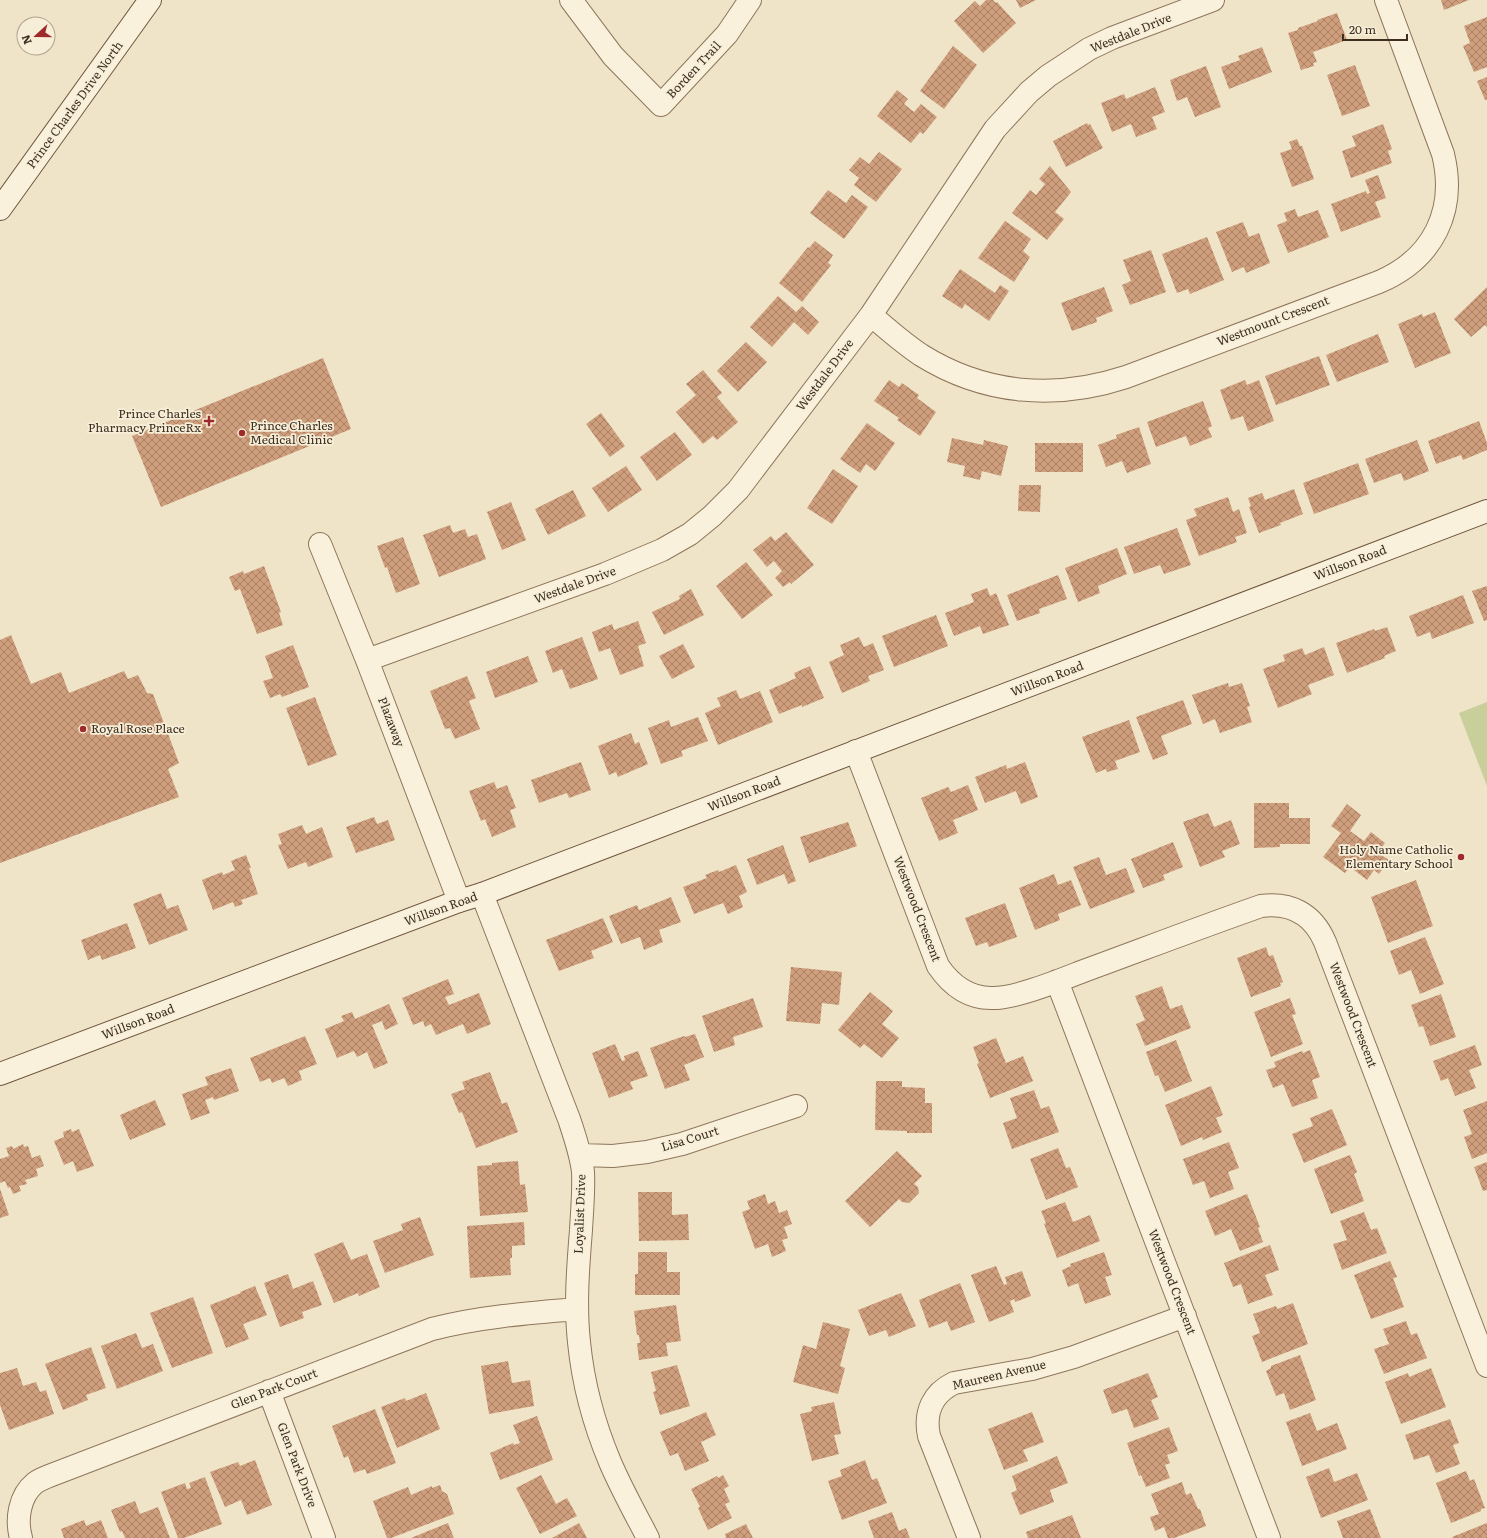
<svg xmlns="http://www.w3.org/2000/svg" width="1487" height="1538" font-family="Literata,serif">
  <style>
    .green { fill: #c9cf9b }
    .building { fill: url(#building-cross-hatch) }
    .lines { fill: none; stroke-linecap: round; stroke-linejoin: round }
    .street-casing { stroke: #8d765c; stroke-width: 24 }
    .secondary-casing { stroke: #6f573f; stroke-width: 24 }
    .street { stroke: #faf1dc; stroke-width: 22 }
    .secondary { stroke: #faf1dc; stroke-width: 22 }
    .poi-dot { fill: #9e2a2b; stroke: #f7eed8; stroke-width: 1.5 }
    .labels { text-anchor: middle; stroke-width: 3.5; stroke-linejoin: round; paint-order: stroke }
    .street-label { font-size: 12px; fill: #3d2e20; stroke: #f7eed8 }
    .poi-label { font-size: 12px; fill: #3d2e20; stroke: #f7eed8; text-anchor: end }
  </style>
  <defs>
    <pattern id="building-cross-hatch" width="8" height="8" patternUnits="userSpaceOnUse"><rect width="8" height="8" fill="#cf9f7d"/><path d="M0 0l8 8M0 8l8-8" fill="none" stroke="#a98266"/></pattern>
  </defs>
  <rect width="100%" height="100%" fill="#f0e4c8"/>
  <path class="green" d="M1487 702V786L1459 713Z"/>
  <path class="building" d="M986 0H993L996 3 997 2 1016 23 983 53 954 21 975 1 980 6Z
    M1016 0H1036L1020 8Z
    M1441 0H1469L1444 10Z
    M1337 13 1347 40 1313 52 1317 62 1313 63 1314 66 1301 70 1288 33 1298 30V28L1318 21 1317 20Z
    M1487 17V67L1474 72 1463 46 1470 43 1464 26Z
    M953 46 977 65 944 109 920 91Z
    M1262 47 1272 72 1229 89 1221 67 1240 60 1238 56Z
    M1355 65 1370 106 1342 116 1327 75Z
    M1206 66 1221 107 1195 117 1187 97 1177 101 1170 80Z
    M1487 77V100H1485L1477 81Z
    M1155 87 1165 112 1152 117 1157 129 1136 137 1131 124 1112 132 1101 103 1124 94 1126 99Z
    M897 90 908 99 904 104 914 112 921 104 937 117 923 134 920 132 911 143 877 116Z
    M1087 123 1088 125 1090 124 1103 148 1066 167 1053 141Z
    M1383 124 1392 149 1388 151 1392 163 1351 178 1342 151 1356 146 1352 136Z
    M1297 139 1300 146H1302L1314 179 1292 187 1280 153 1292 149 1289 142Z
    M879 152 902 169 876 202 854 185 859 178 849 170 860 157 869 164Z
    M1050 166 1071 192 1055 212 1064 219 1047 240 1012 213 1030 190 1036 195 1045 184 1039 179Z
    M1378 175 1386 198 1375 202 1381 217 1341 232 1331 204 1366 191 1367 194 1370 193 1365 180Z
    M828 190 846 203 852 195 868 207 844 239 810 213Z
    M1295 209 1298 217 1318 210 1329 237 1288 253 1277 225 1287 221 1284 213Z
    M1005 221 1031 239 1023 251 1030 257 1014 282 978 258Z
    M1243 222 1249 237 1259 233 1270 263 1246 273 1244 267 1232 272 1216 232Z
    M1207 237 1224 280 1190 294 1188 289 1177 293 1162 254Z
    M815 241 833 255 828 263 831 265 802 302 779 283 808 247 809 248Z
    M1151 250 1166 292 1130 305 1122 285 1131 281 1123 260Z
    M960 269 995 293 1000 285 1009 291 989 321 965 304 962 309 942 296Z
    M1104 287 1113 311 1096 318 1097 322 1072 331 1061 303Z
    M1487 287V327L1485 325 1471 337 1454 319Z
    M778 296 796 312 802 306 819 322 808 335 794 322 772 347 750 327Z
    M1435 312 1451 353 1415 368 1398 324 1422 314 1423 317Z
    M1378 334 1389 362 1337 382 1326 355Z
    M746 342 767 362 738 392 717 371Z
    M1319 356 1330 385 1276 405 1265 376Z
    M323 358 351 429 161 507 132 436Z
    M703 370 722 393 717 397 738 422 717 440 713 436 703 444 676 412 696 395 686 384Z
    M889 380 899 387 902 383 919 395 917 398 936 412 920 436 897 420 899 418 874 401Z
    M1245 380 1247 385 1259 380 1274 421 1248 431 1243 416 1231 420 1220 390Z
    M1203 401 1212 426 1208 428 1212 437 1190 446 1186 436 1156 447 1147 422Z
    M601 413 625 446 610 457 586 424Z
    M1479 421 1487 443V450L1463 460 1461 455 1436 464 1428 441Z
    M867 423 895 443 875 471 866 464 860 473 840 459Z
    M1139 427 1151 464 1127 473 1122 461 1106 467 1098 445 1117 438 1116 435Z
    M675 432 692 455 657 481 640 457Z
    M952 438 983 445 984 440 1008 446 1001 476 982 471 980 480 963 476 965 466 947 462Z
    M1417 440 1429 471 1404 481 1401 473 1374 483 1365 459Z
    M1035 443H1083V472H1035Z
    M1358 463 1369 494 1314 514 1303 483Z
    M626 466 642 490 608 512 592 488Z
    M833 469 858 486 832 524 807 508Z
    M1019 485H1041L1040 512 1018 511Z
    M1294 489 1303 514 1280 523 1281 525 1259 533 1249 507 1251 506 1248 498 1262 493 1265 500Z
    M573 490 586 516 548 535 535 509Z
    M1228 497 1233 512 1239 509 1247 533 1235 537 1237 542 1199 556 1186 520 1197 516 1194 509Z
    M511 502 526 540 502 550 487 512Z
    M450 525 453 533 465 529 468 537 477 534 486 559 439 577 423 535Z
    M1177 528 1191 565 1164 574 1160 565 1134 574 1124 547Z
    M786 532 814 565 791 584 790 582 783 587 775 578 782 571 774 561 767 567 753 550 771 536 775 541Z
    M403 537 420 584 396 593 387 567 385 568 377 546Z
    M1117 548 1127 574 1098 586 1100 593 1078 602 1065 568Z
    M746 562 773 595 742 619 716 586Z
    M264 566 281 612 279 613 283 625 257 634 240 589 235 591 229 577 243 571 244 574Z
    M1058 575 1067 599 1039 609 1040 613 1017 621 1007 595Z
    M1487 586V620L1484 621 1472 591Z
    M987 588 990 596 996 593 1009 625 983 634 980 626 954 636 945 613 974 602 971 594Z
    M691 589 704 615 664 635 652 612 680 599 679 596Z
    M1463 595 1474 623 1432 639 1430 632 1417 637 1409 616Z
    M936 615 948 646 894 667 882 636Z
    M638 621 646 643 638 646 644 666 620 675 610 648 599 652 592 632 612 624 614 630Z
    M1387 627 1396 651 1384 656 1385 658 1347 673 1336 643 1374 629 1375 631Z
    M11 635 31 684 61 672 69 693 124 671 128 679 138 675 147 693 153 694 179 763 168 769 179 797 0 863V640Z
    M582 637 598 679 570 689 562 669 553 673 545 651Z
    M859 637 864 647 873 643 884 670 868 676 870 681 842 693 829 662 844 655 840 645Z
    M683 644 695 667 672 679 659 656Z
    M293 645 309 687 282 697 280 694 270 698 263 681 273 678 265 656Z
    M1324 647 1334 675 1308 685 1312 694 1278 708 1263 669 1285 661 1283 655 1302 648 1305 655Z
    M528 656 538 682 495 698 486 672Z
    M810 666 824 698 802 707V705L779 714 769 690 796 678 794 673Z
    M467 676 476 698 469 701 480 729 455 739 450 728 445 729 430 691Z
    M1228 683 1229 687 1242 683 1250 706 1247 707 1252 722 1220 733 1215 719 1203 724 1192 695Z
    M736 690 740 699 760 691 773 722 718 745 705 713 721 706 717 698Z
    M315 697 337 755 308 766 286 708Z
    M1183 700 1192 724 1161 736 1168 754 1153 760 1136 717Z
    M698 717 708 741 681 751 683 756 661 764 648 728 669 720 671 727Z
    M1129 720 1140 752 1115 761 1118 769 1107 772 1106 769 1096 773 1082 737Z
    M631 733 635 744 639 742 648 764 618 777 616 772 609 775 598 746Z
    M581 762 591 790 569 798 567 793 539 803 531 780Z
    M1025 762 1038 797 1021 804 1016 791 985 803 975 777 1006 765 1007 769Z
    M494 782 497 789 507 785 516 808 510 810 516 827 492 837 485 819 481 821 469 791Z
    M968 785 978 810 953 820 958 833 939 841 921 798 948 787 951 792Z
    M1254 803H1289V818H1310V844H1280V847L1254 848Z
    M1347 804 1361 815 1350 831 1364 841 1371 832 1385 843 1378 853 1389 860 1379 874 1374 870 1367 880 1350 867 1345 873 1323 857 1341 833 1331 826Z
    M1208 813 1214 827 1231 820 1240 844 1222 851 1225 857 1200 867 1183 822Z
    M374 817 377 824 388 820 395 840 356 853 346 827Z
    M848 822 857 846 809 863 800 837Z
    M302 825 306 834 322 827 333 857 308 867 306 862 288 869 278 845 282 844 278 834Z
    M1173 842 1183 867 1163 875 1165 880 1143 888 1131 859Z
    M783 845 796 881 788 884 784 874 757 885 747 859Z
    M246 855 251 868H249L258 894 241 900 243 904 235 907 233 902 213 910 202 880 222 872 223 875 235 870 231 861Z
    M1099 857 1106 875 1126 868 1135 892 1090 909 1073 867Z
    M736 865 747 892 739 896 743 907 728 914 723 903 694 914 683 887 707 878 705 875 718 870 719 872Z
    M1054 874 1058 885 1071 880 1081 905 1058 914 1060 920 1035 930 1019 888Z
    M1416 880 1433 926 1388 943 1371 897Z
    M161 893 167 909 178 905 188 930 149 945 133 904Z
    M671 897 681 922 659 930 663 942 644 950 640 937 621 944 609 916 637 905 639 910Z
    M1005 903 1017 937 989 947 987 942 976 946 965 918Z
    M603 918 613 942 591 951 594 958 559 971 546 940Z
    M127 923 136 948 102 960 100 955 88 960 81 940Z
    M1425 937 1444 984 1420 994 1411 970 1399 975 1390 951Z
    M1266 947 1269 956 1273 955 1283 982 1280 983 1281 986 1251 997 1237 958Z
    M791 967 842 972 839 1005 822 1003 820 1024 786 1021Z
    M448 979 454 994 445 997 449 1005 479 993 491 1024 467 1034 463 1024 436 1035 431 1024 425 1027 423 1021 413 1025 402 998Z
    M1162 986 1170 1009 1182 1005 1191 1028 1145 1046 1136 1024 1145 1020 1135 996Z
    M870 992 893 1011 882 1024 899 1038 882 1058 864 1044 860 1048 838 1030Z
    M1441 994 1456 1037 1430 1046 1423 1026 1419 1027 1411 1005Z
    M753 998 763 1027 733 1037 735 1045 714 1052 702 1016Z
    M1290 998 1296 1014 1292 1015 1303 1044 1271 1057 1254 1012Z
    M389 1004 398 1024 385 1030 382 1021 372 1025 388 1063 374 1069 367 1052 357 1057 354 1051 337 1058 325 1029 344 1021 341 1016 352 1012 355 1019Z
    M695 1034 704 1057 684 1065 690 1080 665 1089 650 1048 684 1036 685 1037Z
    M305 1036 317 1064 299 1071 302 1080 288 1086 284 1078 272 1083 270 1078 260 1082 250 1058Z
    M996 1038 1006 1063 1023 1056 1033 1081 990 1098 977 1064 979 1063 973 1047Z
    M1176 1040 1192 1081 1165 1092 1158 1075 1155 1076 1146 1052Z
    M615 1044 622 1061 625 1060 624 1056 638 1051 648 1076 630 1082 633 1089 609 1098 592 1053Z
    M1475 1045 1482 1065 1469 1070 1476 1088 1455 1096 1448 1078 1441 1081 1433 1061Z
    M1310 1050 1320 1077 1312 1080 1318 1098 1292 1107 1283 1084 1273 1088 1266 1070 1276 1067 1274 1062 1302 1051 1303 1053Z
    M231 1068 239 1091 214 1100 213 1097 205 1100 210 1113 191 1120 182 1094 208 1085 205 1077Z
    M490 1072 502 1104 507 1102 518 1132 476 1148 462 1112 459 1113 451 1094 465 1089 462 1082Z
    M876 1081H902V1087L925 1088V1103H932V1133H907V1131L875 1130Z
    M1211 1086 1223 1115 1216 1118 1222 1132 1203 1140 1202 1137 1181 1146 1165 1105Z
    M1034 1090 1041 1109 1049 1106 1059 1132 1012 1149 1003 1123 1017 1118 1010 1098Z
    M155 1100 166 1125 130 1140 120 1115Z
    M1487 1101V1153L1472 1159 1464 1137 1472 1134 1463 1110Z
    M1332 1109 1347 1145 1304 1163 1292 1134 1313 1126 1310 1118Z
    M71 1129 72 1132 79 1129 94 1166 77 1172 73 1161 64 1165 54 1141 64 1137 63 1132Z
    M1229 1142 1239 1168 1228 1172 1234 1189 1210 1198 1204 1181 1193 1185 1183 1159Z
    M23 1144 24 1147 28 1146 32 1158 40 1155 44 1166 36 1169 38 1176 25 1180 27 1184 19 1186 21 1191 13 1194 10 1187 8 1188 5 1181 0 1183V1159L9 1156 6 1148 12 1146 13 1149Z
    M1058 1148 1066 1168 1070 1167 1078 1187 1046 1200 1030 1159Z
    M897 1151 922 1176 914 1184 918 1187 919 1193 909 1203 902 1202 899 1199 870 1227 845 1201Z
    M1350 1155 1357 1172 1354 1174 1364 1201 1331 1214 1314 1169Z
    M518 1161 520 1185 525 1184 528 1212 480 1216 477 1166 492 1165V1163Z
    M1487 1162V1190L1483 1191 1474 1167Z
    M0 1189 9 1215 0 1218Z
    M638 1192H672V1215L688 1214 689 1240 639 1241Z
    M765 1194 768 1204 775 1201 779 1213 787 1210 792 1224 784 1227 788 1238 782 1240 786 1251 772 1257 768 1244 755 1249 742 1212 750 1209 747 1201Z
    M1247 1194 1260 1227 1258 1228 1263 1242 1240 1251 1231 1229 1215 1236 1205 1211Z
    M1065 1202 1073 1222 1090 1215 1100 1241 1057 1258 1044 1224 1046 1223 1041 1211Z
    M1364 1212 1371 1230 1377 1228 1387 1253 1342 1270 1333 1244 1347 1240 1340 1221Z
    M420 1217 434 1255 385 1273 373 1241 403 1230 401 1224Z
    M524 1222 525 1245 512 1246V1258H510L511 1275 470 1278 467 1226Z
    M343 1242 351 1260 367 1254 380 1287 359 1296 358 1293 334 1303 314 1254Z
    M1270 1245 1279 1270 1265 1275 1273 1295 1248 1304 1241 1284 1233 1287 1224 1263Z
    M638 1252H667V1272H680V1295H635V1274H638Z
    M1104 1252 1112 1275 1105 1277 1111 1295 1085 1304 1078 1283 1068 1287 1062 1270 1071 1266 1070 1264Z
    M1390 1261 1397 1277 1393 1278 1404 1307 1371 1319 1354 1275Z
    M996 1266 1004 1285 1007 1284 1005 1277 1022 1271 1031 1296 1015 1302 1014 1299 1010 1301 1014 1312 989 1322 971 1275Z
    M288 1274 293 1289 313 1281 322 1305 302 1312 304 1318 280 1327 264 1283Z
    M960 1283 975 1322 951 1331 947 1321 929 1328 919 1300Z
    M255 1286 267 1315 243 1324 249 1339 226 1348 210 1305 241 1293 240 1292Z
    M901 1293 916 1326 889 1337 886 1330 869 1336 858 1310Z
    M193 1297 213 1353 172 1368 150 1313Z
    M1293 1303 1308 1344 1262 1362 1252 1336 1260 1333 1253 1314 1276 1306 1277 1309Z
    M676 1305 681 1341 666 1343 668 1356 639 1360 637 1343H640L639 1335H637L634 1311Z
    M1406 1321 1411 1335 1417 1333 1427 1358 1384 1374 1374 1349 1389 1344 1383 1329Z
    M823 1322 850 1329 840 1366 845 1368 838 1394 793 1382 803 1345 816 1349Z
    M136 1333 142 1348 153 1344 163 1371 117 1389 101 1346Z
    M91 1347 106 1388 86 1395 88 1400 63 1410 45 1364Z
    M1300 1355 1316 1400 1290 1410 1284 1393 1276 1396 1266 1371 1271 1368V1366Z
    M508 1361 512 1383 530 1380 534 1406 489 1414 481 1366Z
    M677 1365 690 1406 660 1415 653 1392 656 1391 651 1372Z
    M17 1368 23 1386 36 1382 40 1392 46 1390 54 1414 9 1430 0 1405V1373Z
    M1431 1368 1446 1407 1401 1424 1385 1382 1408 1373 1409 1377Z
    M1148 1373 1158 1397 1151 1400 1159 1419 1134 1428 1127 1409 1112 1414 1103 1390Z
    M426 1393 440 1429 397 1448 381 1407 405 1398 406 1401Z
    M834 1402 841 1434 834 1435 839 1454 812 1461 800 1414 812 1411 811 1407Z
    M375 1409 396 1463 367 1474 365 1469 354 1473 348 1456 344 1458 332 1426Z
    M706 1412 716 1435 701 1442 709 1461 685 1471 678 1453 670 1456 660 1432Z
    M1032 1412 1044 1442 1023 1450 1028 1461 1004 1470 988 1429Z
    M1310 1413 1317 1431 1337 1423 1347 1449 1302 1466 1286 1422Z
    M537 1416 553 1460 500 1480 490 1453 513 1443 514 1445 520 1443 513 1425Z
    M1450 1419 1459 1443 1453 1445 1460 1464 1436 1473 1429 1455 1414 1460 1405 1435Z
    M1169 1427 1178 1451 1167 1455 1170 1463 1165 1465 1170 1478 1146 1487 1141 1475 1139 1476 1127 1443Z
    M1057 1456 1068 1483 1050 1490 1054 1502 1020 1515 1011 1493 1017 1490 1012 1476Z
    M255 1460 272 1505 247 1515 241 1500 225 1507 210 1472 238 1462 240 1466Z
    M865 1460 872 1480 877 1478 887 1503 842 1520 828 1481 842 1476 840 1470Z
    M1329 1468 1334 1482 1357 1473 1368 1500 1321 1518 1306 1477Z
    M1466 1471 1470 1481 1474 1479 1485 1508 1481 1509V1511L1451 1523 1436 1483Z
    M541 1475 556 1504 567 1498 577 1516 540 1534 516 1488Z
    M723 1475 729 1486 724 1489 730 1502 725 1504 732 1518 708 1530 698 1508 700 1507 691 1489 717 1476 718 1478Z
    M205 1477 222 1524 184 1538H178L161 1492 185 1483 187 1489 191 1488 189 1483Z
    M1182 1482 1186 1495 1191 1493 1198 1509H1200L1206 1526 1174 1538H1168L1164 1527 1155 1531 1150 1517 1159 1514 1151 1494Z
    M440 1485 442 1491 447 1494 454 1514 391 1538H387L373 1501 408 1487 411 1495 432 1486V1488Z
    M135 1501 140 1514 158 1507 170 1538H125L122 1531 120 1532 111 1510Z
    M1370 1509 1381 1538H1343L1337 1521Z
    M892 1512 899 1531 906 1528 910 1538H874L868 1521Z
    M1072 1515 1081 1538H1028L1026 1532Z
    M84 1520 86 1526 101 1520 108 1538H64L61 1529Z
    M448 1523 454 1538H411L423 1533Z
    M579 1523 587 1538H552Z
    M1487 1523V1538H1453L1452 1537Z
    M746 1524 753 1538H726L725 1534Z"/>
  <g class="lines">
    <g class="street-casing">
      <path id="street" d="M571 0 613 56 661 105 727 34 750 0
        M871 315C887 329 903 343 921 355 985 395 1056 400 1126 377L1379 282C1433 259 1457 211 1443 154L1386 0
        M320 544 367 660 459 901
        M367 660 605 574 662 550 690 534 712 516 738 490 871 315 995 129 1029 92 1048 76 1089 49 1112 38 1213 0
        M856 751 938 966C951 985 968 998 991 998 1014 999 1058 981 1081 972 1141 950 1201 927 1261 906 1291 902 1313 914 1325 942L1487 1366
        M482 894 569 1119C575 1137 581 1154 583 1172 584 1191 582 1211 581 1230 578 1267 575 1305 579 1342 583 1383 594 1424 610 1462 621 1488 635 1513 648 1538
        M1057 981 1269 1538
        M580 1155 613 1156 647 1152 682 1144 796 1106
        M269 1391 324 1538
        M21 1538C16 1520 19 1496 35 1483 39 1480 44 1478 49 1476L432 1329C479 1317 528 1313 577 1309
        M969 1538 929 1436C924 1412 933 1393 954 1383L1032 1369 1074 1357 1185 1316"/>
    </g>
    <g class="secondary-casing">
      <path id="secondary" d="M0 209 150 0
        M0 1074 459 901 482 894 1487 511"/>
    </g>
    <use href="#street" class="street"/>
    <use href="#secondary" class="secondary"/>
  </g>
  <g class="poi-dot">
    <path d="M207 415h4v4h4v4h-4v4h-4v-4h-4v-4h4z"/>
    <circle cx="242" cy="433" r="4"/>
    <circle cx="83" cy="729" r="4"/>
    <circle cx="1461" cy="857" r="4"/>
  </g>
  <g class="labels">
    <g class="street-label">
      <text transform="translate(1131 33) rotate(-22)" y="4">Westdale Drive</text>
      <text transform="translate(694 70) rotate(-47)" y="4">Borden Trail</text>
      <text transform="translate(75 105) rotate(-54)" y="4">Prince Charles Drive North</text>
      <text transform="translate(1273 321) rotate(-21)" y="4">Westmount Crescent</text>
      <text transform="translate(825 375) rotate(-53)" y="4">Westdale Drive</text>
      <text transform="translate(1350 563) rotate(-21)" y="4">Willson Road</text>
      <text transform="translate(575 585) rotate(-20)" y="4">Westdale Drive</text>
      <text transform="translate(1047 679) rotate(-21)" y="4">Willson Road</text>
      <text transform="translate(391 722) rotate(69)" y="4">Plazaway</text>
      <text transform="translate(744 794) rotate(-21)" y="4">Willson Road</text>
      <text transform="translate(441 909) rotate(-20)" y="4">Willson Road</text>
      <text transform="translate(917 909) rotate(69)" y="4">Westwood Crescent</text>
      <text transform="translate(1353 1015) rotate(69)" y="4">Westwood Crescent</text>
      <text transform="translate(138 1022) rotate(-21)" y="4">Willson Road</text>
      <text transform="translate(690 1139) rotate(-17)" y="4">Lisa Court</text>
      <text transform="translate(580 1214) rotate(-88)" y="4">Loyalist Drive</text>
      <text transform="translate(1172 1282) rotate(69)" y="4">Westwood Crescent</text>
      <text transform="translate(999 1375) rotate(-13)" y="4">Maureen Avenue</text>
      <text transform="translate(274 1389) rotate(-21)" y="4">Glen Park Court</text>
      <text transform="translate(297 1465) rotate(69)" y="4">Glen Park Drive</text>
    </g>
    <g class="poi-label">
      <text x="201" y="418">Prince Charles<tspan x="201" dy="14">Pharmacy PrinceRx</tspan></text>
      <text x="250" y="430" text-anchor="start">Prince Charles<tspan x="250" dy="14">Medical Clinic</tspan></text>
      <text x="91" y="733" text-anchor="start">Royal Rose Place</text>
      <text x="1453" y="854">Holy Name Catholic<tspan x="1453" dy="14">Elementary School</tspan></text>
    </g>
  </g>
  <g transform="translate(36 36) rotate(249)"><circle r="19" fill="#f7eed8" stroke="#ada18e"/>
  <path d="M0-3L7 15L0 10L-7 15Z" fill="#9e2a2b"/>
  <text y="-6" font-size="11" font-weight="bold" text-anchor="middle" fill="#3d2e20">N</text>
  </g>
  <path d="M1343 34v6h64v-6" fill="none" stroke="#3d2e20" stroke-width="2"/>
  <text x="1349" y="34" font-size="12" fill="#3d2e20" stroke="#f7eed8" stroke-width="3" paint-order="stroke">20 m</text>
</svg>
